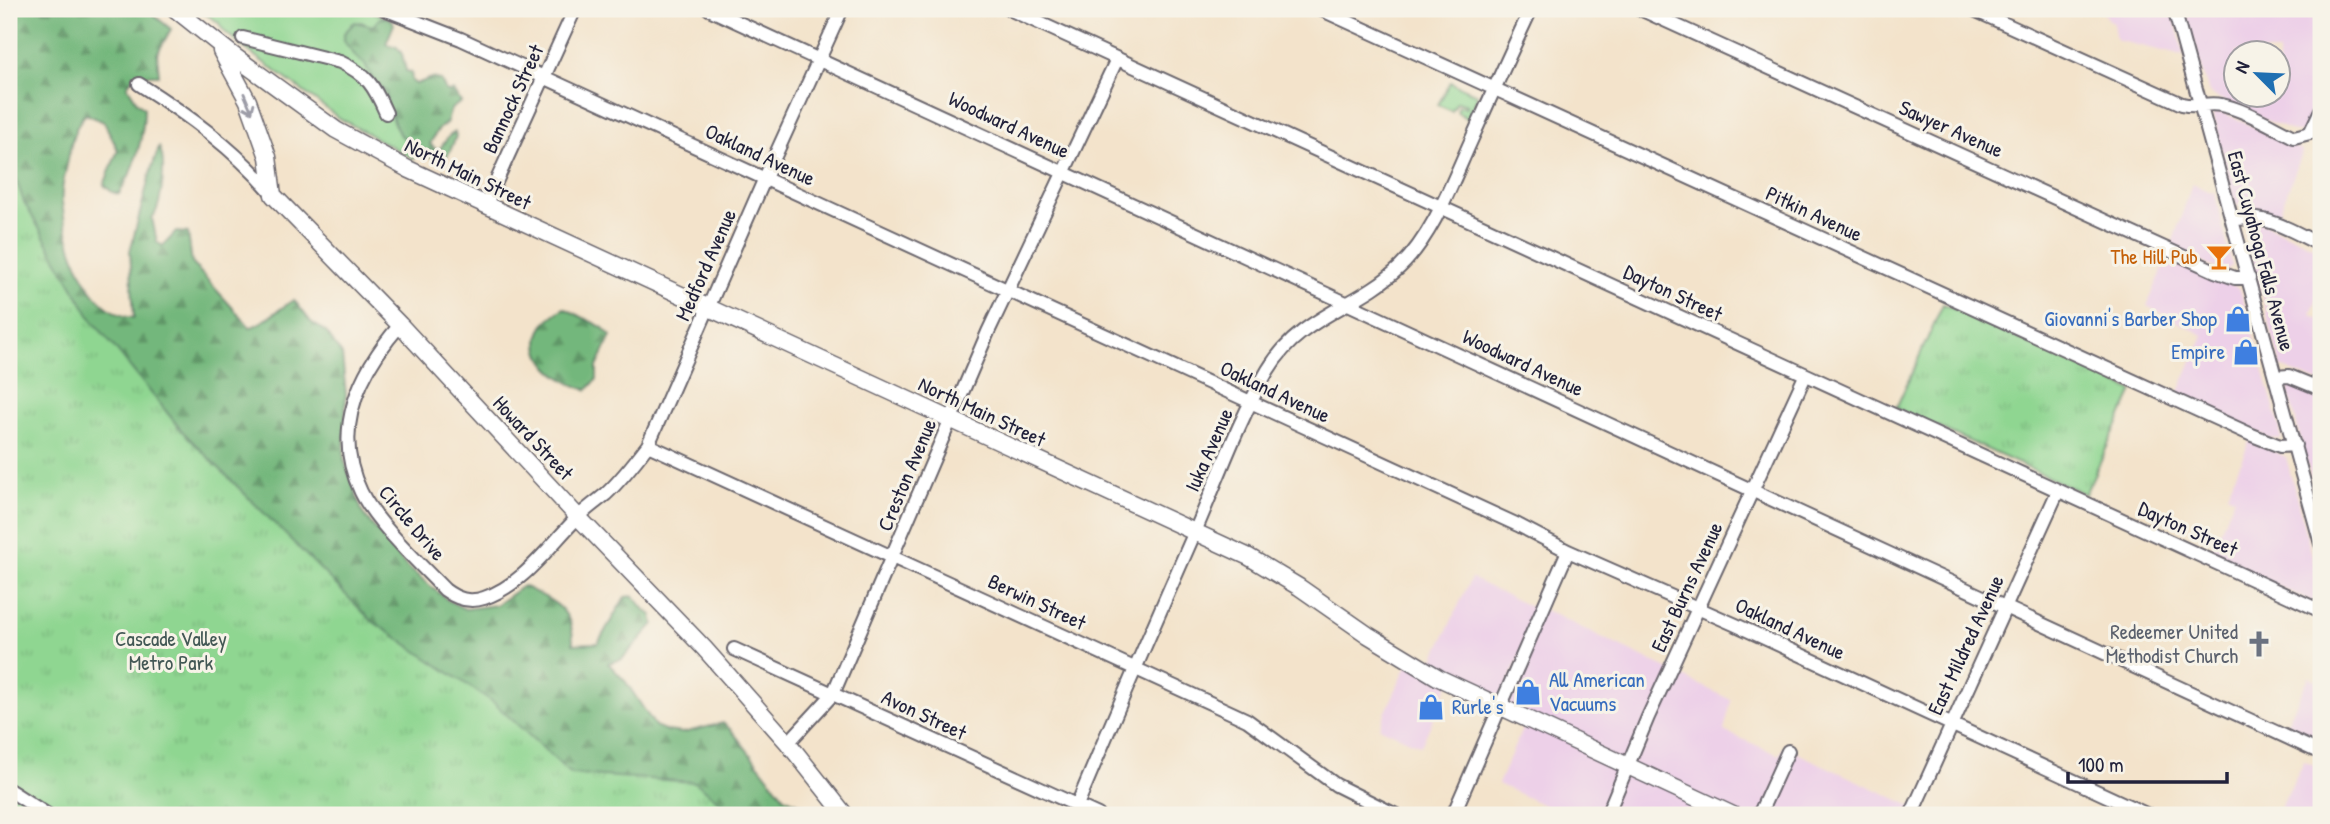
<svg xmlns="http://www.w3.org/2000/svg" width="2330" height="824" font-family="'Patrick Hand',sans-serif">
  <style>
    .built { fill: #edd0e8; fill-rule: evenodd }
    .grass { fill: #8fd691; stroke: #587c66; stroke-width: 2 }
    .forest { fill: url(#forest-firs); stroke: #4a6c5b; stroke-width: 2 }
    .park { fill: url(#park-tufts); stroke: #587c66; stroke-width: 2 }
    .lines { fill: none; stroke-linecap: round; stroke-linejoin: round }
    .minor-casing { stroke: #6b666d; stroke-width: 16 }
    .major-casing { stroke: #6b666d; stroke-width: 19 }
    .minor { stroke: #fff; stroke-width: 12 }
    .major { stroke: #fff; stroke-width: 16 }
    .oneway { stroke: #9c9ca7 }
    .labels { text-anchor: middle; stroke-width: 6; stroke-linejoin: round; paint-order: stroke }
    .street-label { font-size: 21px; fill: #22223b; stroke: #f7f3e8 }
    .food-label { font-size: 21px; fill: #c56008; stroke: #f7f3e8; text-anchor: end }
    .shop-label { font-size: 21px; fill: #366cbe; stroke: #f7f3e8; text-anchor: end }
    .worship-label { font-size: 21px; fill: #5b616d; stroke: #f7f3e8; text-anchor: end }
    .park-label { font-size: 21px; fill: #435855; stroke: #f7f3e8 }
  </style>
  <defs>
    <pattern id="forest-firs" width="22" height="20" patternUnits="userSpaceOnUse" patternTransform="scale(1.75)"><rect width="22" height="20" fill="#73b77b"/><path d="M5 1l3.5 6h-7zM16 11l3.5 6h-7z" fill="#5e9466"/></pattern>
    <pattern id="park-tufts" width="24" height="20" patternUnits="userSpaceOnUse" patternTransform="scale(1.75)"><rect width="24" height="20" fill="#8fd691"/><path d="M3 7l-1-3M5 7V3M7 7l1-3M15 17l-1-3M17 17v-4M19 17l1-3" fill="none" stroke="#7bb77e"/></pattern>
  </defs>
  <rect width="100%" height="100%" fill="#f7f3e8"/>
  <filter id="ink" filterUnits="userSpaceOnUse"><feTurbulence type="fractalNoise" baseFrequency=".0143" numOctaves="2"/><feDisplacementMap in="SourceGraphic" scale="14" xChannelSelector="R" yChannelSelector="G"/><feConvolveMatrix kernelMatrix="1 2 1 2 8 2 1 2 1" color-interpolation-filters="sRGB"/></filter>
  <filter id="wash" filterUnits="userSpaceOnUse"><feTurbulence type="fractalNoise" baseFrequency=".00686" numOctaves="4" result="noise"/><feDisplacementMap in="SourceGraphic" scale="28" xChannelSelector="R" yChannelSelector="G"/><feGaussianBlur stdDeviation="1.57" result="paint"/><feColorMatrix in="noise" values="0 0 0 0 0 0 0 0 0 0 0 0 0 0 0 0 0 1.4 0 .05"/><feComposite in="paint" operator="in"/></filter>
  <g filter="url(#wash)">
    <rect width="100%" height="100%" fill="#f3e3cb"/>
    <path class="built" d="M2100 9H2172L2184 56 2116 40 2113 24Z
      M2185 9H2321V21L2313 18 2321 22V99L2306 132H2294L2233 106 2209 93ZM2236 52H2278V94H2236Z
      M2213 113H2224L2303 151 2276 221 2234 203Z
      M2192 184 2215 194 2232 266 2223 272 2171 247Z
      M2260 222 2321 250V289L2311 315 2321 320V383L2281 367 2245 232 2246 229Z
      M2169 254 2240 289 2280 428 2281 439 2269 438 2178 394 2203 335 2147 306Z
      M2300 385 2321 396V492L2314 489 2289 396 2288 386Z
      M2250 440 2286 457 2321 589 2320 605 2209 555 2235 498 2227 494Z
      M1471 578 1539 611 1499 704 1429 670Z
      M1543 609 1731 700 1724 731 1779 755 1784 747 1914 807 1911 815H1565L1498 784 1526 720 1499 707Z
      M1409 661 1449 683 1421 746 1379 727Z
      M2309 677 2321 682V748L2283 731Z
      M2304 761 2321 769V815H2277Z"/>
    <path class="grass" d="M204 9H366L386 17 379 19 373 27 361 22 351 24 356 57 365 64 373 81 386 92C388 115 397 136 416 148L414 159 339 118 251 53 224 31 218 22 202 12Z
      M1450 82 1478 95 1468 119 1457 112 1459 106 1467 107V105L1457 102 1452 111 1438 105Z"/>
    <path class="forest" d="M9 9H146L171 29 157 54 159 75H134L127 86 137 102 144 108C144 137 135 169 119 194L112 192 104 185 118 150 104 122 86 114C74 126 71 143 68 159 66 172 60 189 62 202 66 242 86 313 134 318L130 251 151 170 159 147C167 160 162 207 152 218L157 242 163 246 176 232 188 233 192 263 250 327C261 326 281 307 294 300L311 322 326 332 342 355 346 395 344 459 363 514 406 566 449 601 465 609 496 605 523 586C552 601 574 607 573 644L598 643 625 597 634 596 645 610 652 615 654 624 622 659 608 663 626 682 655 726 667 731 683 733 723 723 732 731 784 797 825 815H9Z
      M386 17 392 20 394 24 386 44 397 47 402 54 406 71 411 72 412 81 416 84 432 78 441 80 446 92 453 91 461 102 451 109 447 122 437 131 430 144 438 151 449 136 455 132 456 136C451 148 450 159 436 161L399 134 387 106 386 92 373 81 365 64 356 57 344 41V33L355 22 373 26 379 19Z
      M564 308 602 327 611 336 597 367V379L587 390C544 377 514 337 564 308Z"/>
    <path class="park" d="M9 159 24 202 92 320 182 431 372 621 493 702 571 774 695 782 736 815H9Z
      M1943 304 2133 391 2085 494 1896 408Z"/>
  </g>
  <g filter="url(#ink)">
    <g class="lines">
      <g class="minor-casing">
        <path id="minor" d="M384 9 461 39 1518 525 1568 551 1736 625 2148 815
          M709 9 2321 753
          M1009 9 2321 611
          M1320 9 2252 435 2280 446 2295 445
          M1640 9 2215 271 2235 278H2249
          M1972 9 2182 104C2196 108 2208 102 2221 105 2244 109 2273 127 2294 137L2310 133 2321 110
          M2174 9 2321 544
          M243 38 340 62C368 75 374 86 386 113
          M139 84C188 115 235 149 273 194
          M485 206 575 9
          M2232 220C2265 212 2291 231 2321 245
          M400 325C359 372 331 431 361 492 376 523 420 564 445 590 457 599 469 603 484 598 523 585 549 546 577 518 586 509 596 502 606 494 622 479 635 462 648 445L765 178 842 9
          M2275 377 2289 376 2321 389
          M648 445 1232 713 1247 720 1336 785 1396 815
          M734 649 1098 815
          M788 743 833 694 988 332 1117 59
          M9 790 48 815
          M1073 815C1112 721 1153 627 1194 534 1218 479 1238 421 1268 370 1301 315 1357 308 1400 267 1433 235 1451 185 1470 143 1490 98 1510 54 1531 9
          M1453 815 1568 551
          M1607 815 1648 717 1805 376
          M1759 815 1788 751
          M1911 815 2058 491"/>
      </g>
      <g class="major-casing">
        <path id="major" d="M175 9 234 56 336 130 408 169 1249 557 1299 587 1368 635 1439 678 1733 815
          M221 51 248 101 268 157 273 195 400 325 578 517 704 648 788 743 845 815"/>
      </g>
      <use href="#minor" class="minor"/>
      <use href="#major" class="major"/>
    </g>
    <defs><path id="oneway-shaft" d="M-6 0H5M1.5-3L5.5 0L1.5 3" fill="none" stroke-width="1.6" stroke-linecap="round" stroke-linejoin="round" transform="scale(1.75)"/></defs>
    <use class="oneway" href="#oneway-shaft" transform="translate(248 103) rotate(67)"/>
  </g>
  <defs>
    <g id="bar-bare" transform="scale(2.1)"><path d="M-6-5H6L.8 .8V4.5H3.5V6h-7V4.5H-.8V.8Z" fill="#e8710a" stroke="#f7f3e8" stroke-width="2.5" paint-order="stroke"/></g>
    <g id="shop-bare" transform="scale(2.1)"><path d="M-5-2.5h2.3a2.7 3.5 0 0 1 5.4 0H5L5.5 6h-11ZM-1.5-2.5h3a1.5 2.3 0 0 0-3 0Z" fill="#3f7fe0" stroke="#f7f3e8" stroke-width="2.5" paint-order="stroke"/></g>
    <g id="church-bare" transform="scale(2.1)"><path d="M-1.2-6h2.4v3.5h3.3v2.4h-3.3V6h-2.4V-.1h-3.3v-2.4h3.3Z" fill="#6b7280" stroke="#f7f3e8" stroke-width="2.5" paint-order="stroke"/></g>
  </defs>
  <g fill-rule="evenodd">
    <use href="#bar-bare" x="2219" y="257"/>
    <use href="#shop-bare" x="2238" y="319"/>
    <use href="#shop-bare" x="2246" y="352"/>
    <use href="#church-bare" x="2259" y="644"/>
    <use href="#shop-bare" x="1528" y="692"/>
    <use href="#shop-bare" x="1431" y="707"/>
  </g>
  <g class="labels">
    <g class="street-label">
      <text transform="translate(513 99) rotate(-65)" y="7">Bannock Street</text>
      <text transform="translate(1009 125) rotate(25)" y="7">Woodward Avenue</text>
      <text transform="translate(1951 129) rotate(24)" y="7">Sawyer Avenue</text>
      <text transform="translate(760 155) rotate(25)" y="7">Oakland Avenue</text>
      <text transform="translate(468 174) rotate(26)" y="7">North Main Street</text>
      <text transform="translate(1814 214) rotate(25)" y="7">Pitkin Avenue</text>
      <text transform="translate(2261 251) rotate(75)" y="7">East Cuyahoga Falls Avenue</text>
      <text transform="translate(706 265) rotate(-66)" y="7">Medford Avenue</text>
      <text transform="translate(1673 293) rotate(25)" y="7">Dayton Street</text>
      <text transform="translate(1523 363) rotate(25)" y="7">Woodward Avenue</text>
      <text transform="translate(1275 392) rotate(25)" y="7">Oakland Avenue</text>
      <text transform="translate(982 412) rotate(25)" y="7">North Main Street</text>
      <text transform="translate(533 438) rotate(47)" y="7">Howard Street</text>
      <text transform="translate(1209 450) rotate(-66)" y="7">Iuka Avenue</text>
      <text transform="translate(907 475) rotate(-67)" y="7">Creston Avenue</text>
      <text transform="translate(412 523) rotate(50)" y="7">Circle Drive</text>
      <text transform="translate(2188 529) rotate(24)" y="7">Dayton Street</text>
      <text transform="translate(1687 587) rotate(-65)" y="7">East Burns Avenue</text>
      <text transform="translate(1037 602) rotate(25)" y="7">Berwin Street</text>
      <text transform="translate(1790 629) rotate(25)" y="7">Oakland Avenue</text>
      <text transform="translate(1966 645) rotate(-65)" y="7">East Mildred Avenue</text>
      <text transform="translate(924 715) rotate(25)" y="7">Avon Street</text>
    </g>
    <g class="food-label">
      <text x="2198" y="264">The Hill Pub</text>
    </g>
    <g class="shop-label">
      <text x="2217" y="326">Giovanni's Barber Shop</text>
      <text x="2225" y="359">Empire</text>
      <text x="1549" y="687" text-anchor="start">All American<tspan x="1549" dy="24">Vacuums</tspan></text>
      <text x="1452" y="714" text-anchor="start">Rurle's</text>
    </g>
    <g class="worship-label">
      <text x="2238" y="639">Redeemer United<tspan x="2238" dy="24">Methodist Church</tspan></text>
    </g>
    <g class="park-label">
      <text x="171" y="646">Cascade Valley<tspan x="171" dy="24">Metro Park</tspan></text>
    </g>
  </g>
  <rect width="2330" height="824" fill="none" stroke="#f7f3e8" stroke-width="35"/>
  <g transform="translate(2257 74) rotate(294)"><circle r="33" fill="#f7f3e8" stroke="#a29fa3" stroke-width="2"/>
  <path d="M0-5L12 26L0 18L-12 26Z" fill="#1f6fb2"/>
  <text y="-10" font-size="19" font-weight="bold" text-anchor="middle" fill="#22223b">N</text>
  </g>
  <path d="M2068 772v10h159v-10" fill="none" stroke="#22223b" stroke-width="3.5"/>
  <text x="2078" y="772" font-size="21" fill="#22223b" stroke="#f7f3e8" stroke-width="5" paint-order="stroke">100 m</text>
</svg>
